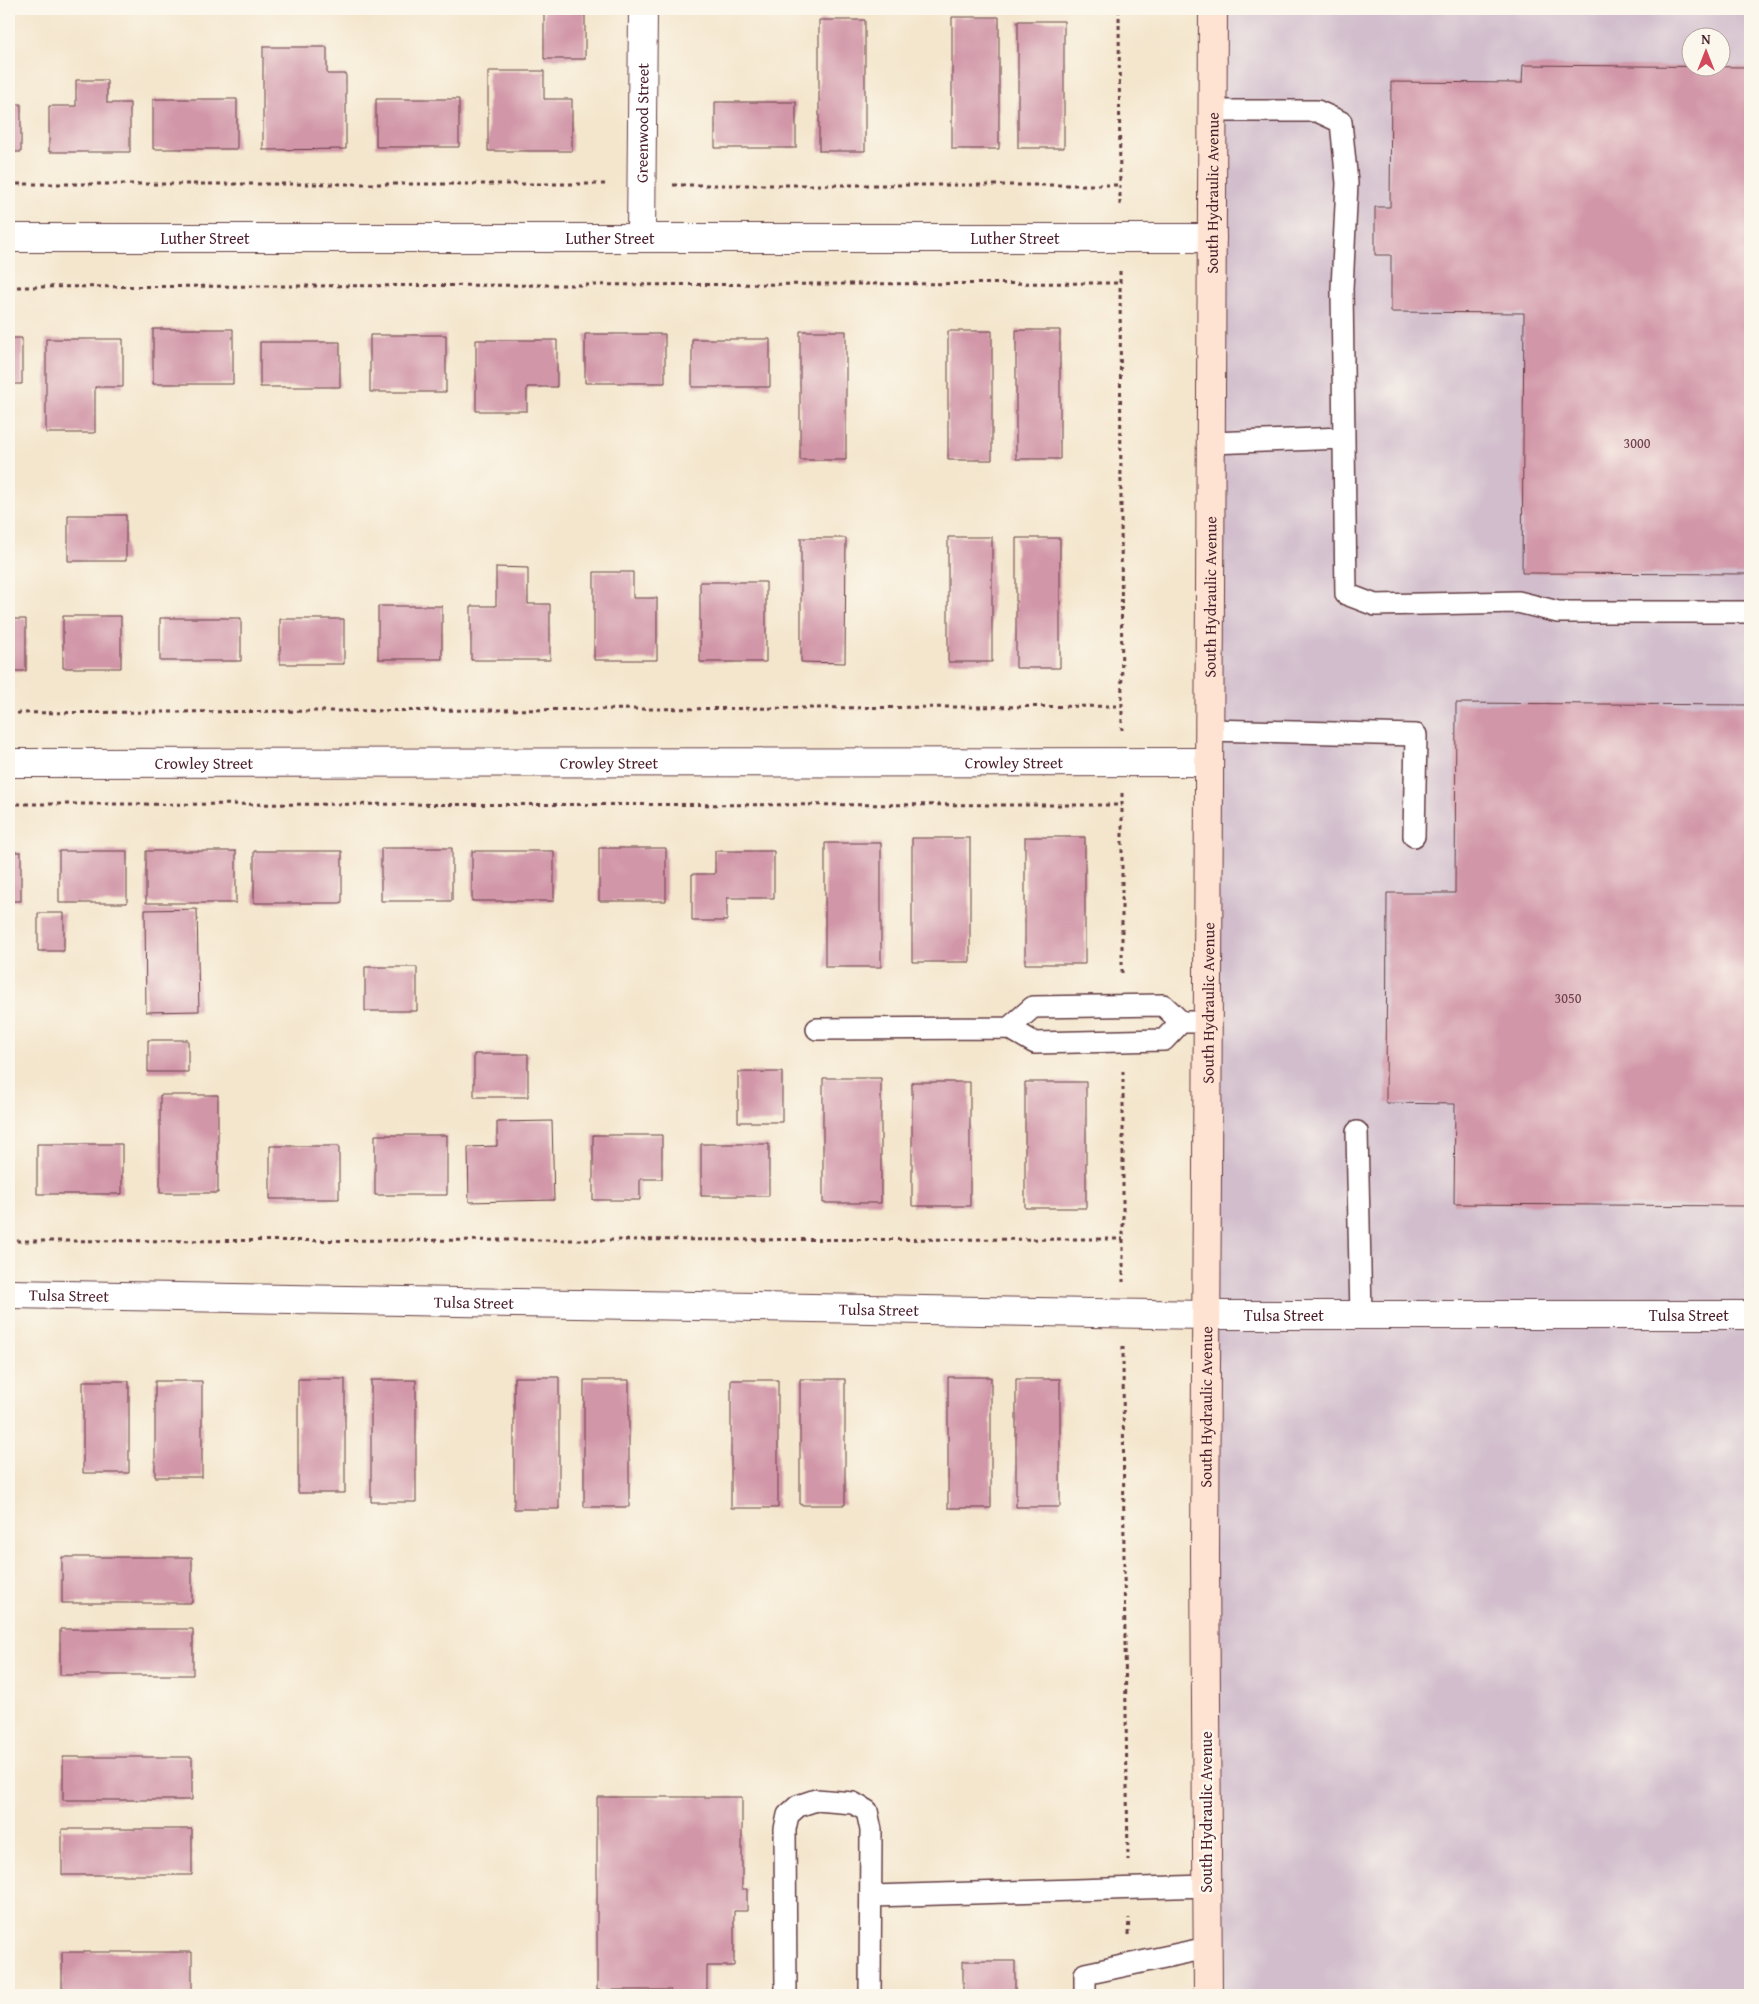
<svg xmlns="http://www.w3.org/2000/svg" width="1759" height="2004" font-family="'Gentium Book Plus',serif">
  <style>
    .industrial { fill: #d1bdcc; fill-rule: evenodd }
    .building { fill: #d196a8 }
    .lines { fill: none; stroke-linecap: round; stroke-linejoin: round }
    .lane-casing { stroke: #643d43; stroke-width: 24 }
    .street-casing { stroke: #643d43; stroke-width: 30 }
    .secondary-casing { stroke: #643d43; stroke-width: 30 }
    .path { stroke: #643d43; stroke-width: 3; stroke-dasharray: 4 4; stroke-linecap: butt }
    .lane { stroke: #fff; stroke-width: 21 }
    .street { stroke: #fff; stroke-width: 28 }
    .secondary { stroke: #fee3d2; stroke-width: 28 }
    .labels { text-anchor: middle; stroke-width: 5; stroke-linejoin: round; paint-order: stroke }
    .number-label { font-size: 14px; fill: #6c3d4a }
    .street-label { font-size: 16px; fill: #4a1f2b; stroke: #fbf7ec }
  </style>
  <rect width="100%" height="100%" fill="#fbf7ec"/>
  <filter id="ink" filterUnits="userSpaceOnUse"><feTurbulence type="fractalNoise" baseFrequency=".02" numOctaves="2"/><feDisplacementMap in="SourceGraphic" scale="10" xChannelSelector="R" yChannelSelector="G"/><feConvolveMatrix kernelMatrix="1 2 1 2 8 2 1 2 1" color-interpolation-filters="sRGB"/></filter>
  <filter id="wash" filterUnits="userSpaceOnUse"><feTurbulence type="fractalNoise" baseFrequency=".0096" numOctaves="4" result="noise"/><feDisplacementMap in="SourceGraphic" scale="20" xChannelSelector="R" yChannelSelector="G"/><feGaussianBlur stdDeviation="1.12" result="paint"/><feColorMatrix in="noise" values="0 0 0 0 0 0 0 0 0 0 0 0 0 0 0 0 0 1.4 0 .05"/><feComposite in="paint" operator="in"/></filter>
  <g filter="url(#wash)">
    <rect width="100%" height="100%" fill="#f4e6cd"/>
    <path class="industrial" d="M1208 9H1750V1995H1208ZM1692 38H1722V68H1692Z"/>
    <g id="blocks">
      <path class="building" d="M544 9H585V59H544Z
        M952 17H999V149H952Z
        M819 20H865V151H819Z
        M1018 21H1064V148H1018Z
        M263 47H327V74H346V149L263 150Z
        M1523 65 1750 67V574L1522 573 1524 313 1391 312V255H1375V207H1390L1391 82 1522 83Z
        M488 71H544V99H572V151H488Z
        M76 80H107V103H130V152H49V106H76Z
        M153 99H237V149H153Z
        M376 99H459V147H376Z
        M715 102H796V148H715Z
        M9 104H21V152H9Z
        M153 329H233V384H153Z
        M1016 330H1060V459H1016Z
        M800 331H846V460H800Z
        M948 331H992V460H948Z
        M585 334H665V383H585Z
        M370 335H446V392H370Z
        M9 338H22V384H9Z
        M46 339H123V387H95V433H46Z
        M692 339H770V387H692Z
        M476 340H557V387H527V411H476Z
        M260 342H340V387H260Z
        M68 515H126V561H68Z
        M948 537H992V662H948Z
        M801 538H846L845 663 801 662Z
        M1016 538H1060V668H1016Z
        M496 567 528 568V604H550V660H471V606H496Z
        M594 572H633V598H657V660H594Z
        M700 582H766V662H700Z
        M378 606H442V659H378Z
        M63 616H121V668H63Z
        M160 618H241V661H160Z
        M9 619H26V671H9Z
        M280 619H344V664H280Z
        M1456 703 1750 705V1206L1454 1204 1455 1104 1386 1103 1387 893H1455Z
        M1025 837H1085V964H1025Z
        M912 838H970V962H912Z
        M825 843H881V967H825Z
        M381 848H452V901H381Z
        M599 848H666V901H599Z
        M59 851H127V903H59Z
        M146 851H236V903H146Z
        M254 851H342V903H254Z
        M472 851H554V901H472Z
        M715 851H774V898H727V921H692V874H715Z
        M9 852H21V901H9Z
        M197 909 199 1011 146 1012 145 910Z
        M38 913H64V951H38Z
        M365 967H417V1011H365Z
        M148 1040H188V1072H148Z
        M474 1054H528V1097H474Z
        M738 1072H782V1122H738Z
        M823 1078H881V1203H823Z
        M912 1082H970V1206H912Z
        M1025 1082H1086V1208H1025Z
        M160 1095H218V1193H160Z
        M552 1121 554 1200 469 1202 468 1147 497 1146V1122Z
        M375 1135H447V1195H375Z
        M593 1135H662V1179H640V1200H593Z
        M37 1144H122V1194H37Z
        M701 1144H769V1196H701Z
        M270 1146H339V1199H270Z
        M514 1377H559V1509H514Z
        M948 1377H991V1508H948Z
        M298 1379H345V1493H298Z
        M800 1379H845V1505H800Z
        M1016 1379H1060V1507H1016Z
        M371 1380H416V1502H371Z
        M584 1380H629V1507H584Z
        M731 1380H778V1508H731Z
        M83 1381H129V1473H83Z
        M155 1381H202V1477H155Z
        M62 1557H192V1603H62Z
        M60 1629H193V1675H60Z
        M63 1757H192V1800H63Z
        M597 1797H742V1889H747V1911H734V1966H707V1995H671V1990H597Z
        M62 1829H192V1875H62Z
        M62 1952H192V1995H62Z
        M963 1961H1015V1995H963Z"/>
    </g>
  </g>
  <g filter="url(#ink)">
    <use href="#blocks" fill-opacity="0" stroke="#643d43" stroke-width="1"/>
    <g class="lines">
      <g class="lane-casing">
        <path id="lane" d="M1213 111H1317L1341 122 1347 183 1342 289 1346 594 1375 605 1518 602 1558 612H1750
          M1211 443 1343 438
          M1209 730 1416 735 1414 836
          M1009 1028 1033 1007 1163 1005 1181 1022H1194
          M817 1029 1009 1028 1035 1043 1164 1040 1181 1022
          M1357 1132 1361 1315
          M872 1896 1207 1886
          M786 1995 785 1829 788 1815 798 1806 816 1800 853 1803 867 1811 871 1830 870 1995
          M1085 1995V1974L1207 1948"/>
      </g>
      <g class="street-casing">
        <g id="street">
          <path id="s1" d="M9 238H1212"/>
          <path id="s2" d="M641 238 643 9"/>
          <path id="s3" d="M9 763 1209 762"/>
          <path id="s4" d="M9 1294 1206 1315H1750"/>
        </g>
      </g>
      <g class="secondary-casing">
        <g id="secondary">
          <path id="s5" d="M1208 1995 1205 1556 1213 9"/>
        </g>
      </g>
      <path class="path" d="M1119 9 1120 205
        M9 184H609
        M673 185H1120
        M1120 271 1122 730
        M9 287 1120 283
        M9 713 1122 706
        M1122 793V977
        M9 804 1122 805
        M1123 1071V1282
        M9 1241 1123 1239
        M1123 1346 1124 1567 1128 1860
        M1128 1935 1129 1918"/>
      <use href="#lane" class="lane"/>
      <use href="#street" class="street"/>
      <use href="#secondary" class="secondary"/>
    </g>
  </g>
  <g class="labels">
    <g class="number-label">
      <text x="1637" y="448">3000</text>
      <text x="1568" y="1003">3050</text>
    </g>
    <g class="street-label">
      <text dy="6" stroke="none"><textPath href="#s2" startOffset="115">Greenwood Street</textPath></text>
      <text dy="6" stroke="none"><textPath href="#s5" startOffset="1802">South Hydraulic Avenue</textPath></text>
      <text dy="6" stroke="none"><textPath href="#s1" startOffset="601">Luther Street</textPath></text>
      <text dy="6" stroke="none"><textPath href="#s1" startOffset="1006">Luther Street</textPath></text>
      <text dy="6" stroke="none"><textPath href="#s1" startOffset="196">Luther Street</textPath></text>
      <text dy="6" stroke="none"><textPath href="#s5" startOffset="1398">South Hydraulic Avenue</textPath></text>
      <text dy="6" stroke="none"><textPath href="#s3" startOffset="195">Crowley Street</textPath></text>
      <text dy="6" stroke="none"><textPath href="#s3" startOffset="600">Crowley Street</textPath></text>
      <text dy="6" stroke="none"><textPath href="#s3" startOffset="1005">Crowley Street</textPath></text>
      <text dy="6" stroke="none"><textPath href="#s5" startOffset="992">South Hydraulic Avenue</textPath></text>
      <text dy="6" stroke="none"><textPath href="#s4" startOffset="60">Tulsa Street</textPath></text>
      <text dy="6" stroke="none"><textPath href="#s4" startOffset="465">Tulsa Street</textPath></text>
      <text dy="6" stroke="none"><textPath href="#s4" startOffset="870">Tulsa Street</textPath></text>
      <text dy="6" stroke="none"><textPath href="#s4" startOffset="1275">Tulsa Street</textPath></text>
      <text dy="6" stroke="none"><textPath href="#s4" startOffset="1680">Tulsa Street</textPath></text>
      <text dy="6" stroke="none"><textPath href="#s5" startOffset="588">South Hydraulic Avenue</textPath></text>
      <text transform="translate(1206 1812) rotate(-90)" y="6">South Hydraulic Avenue</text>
    </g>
  </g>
  <rect width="1759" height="2004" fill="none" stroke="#fbf7ec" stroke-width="30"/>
  <g transform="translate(1706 52)"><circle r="24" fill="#fbf7ec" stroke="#b4a19f"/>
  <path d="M0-4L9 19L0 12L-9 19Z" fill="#d1495b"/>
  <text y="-8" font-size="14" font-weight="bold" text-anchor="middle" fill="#4a1f2b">N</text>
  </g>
</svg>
